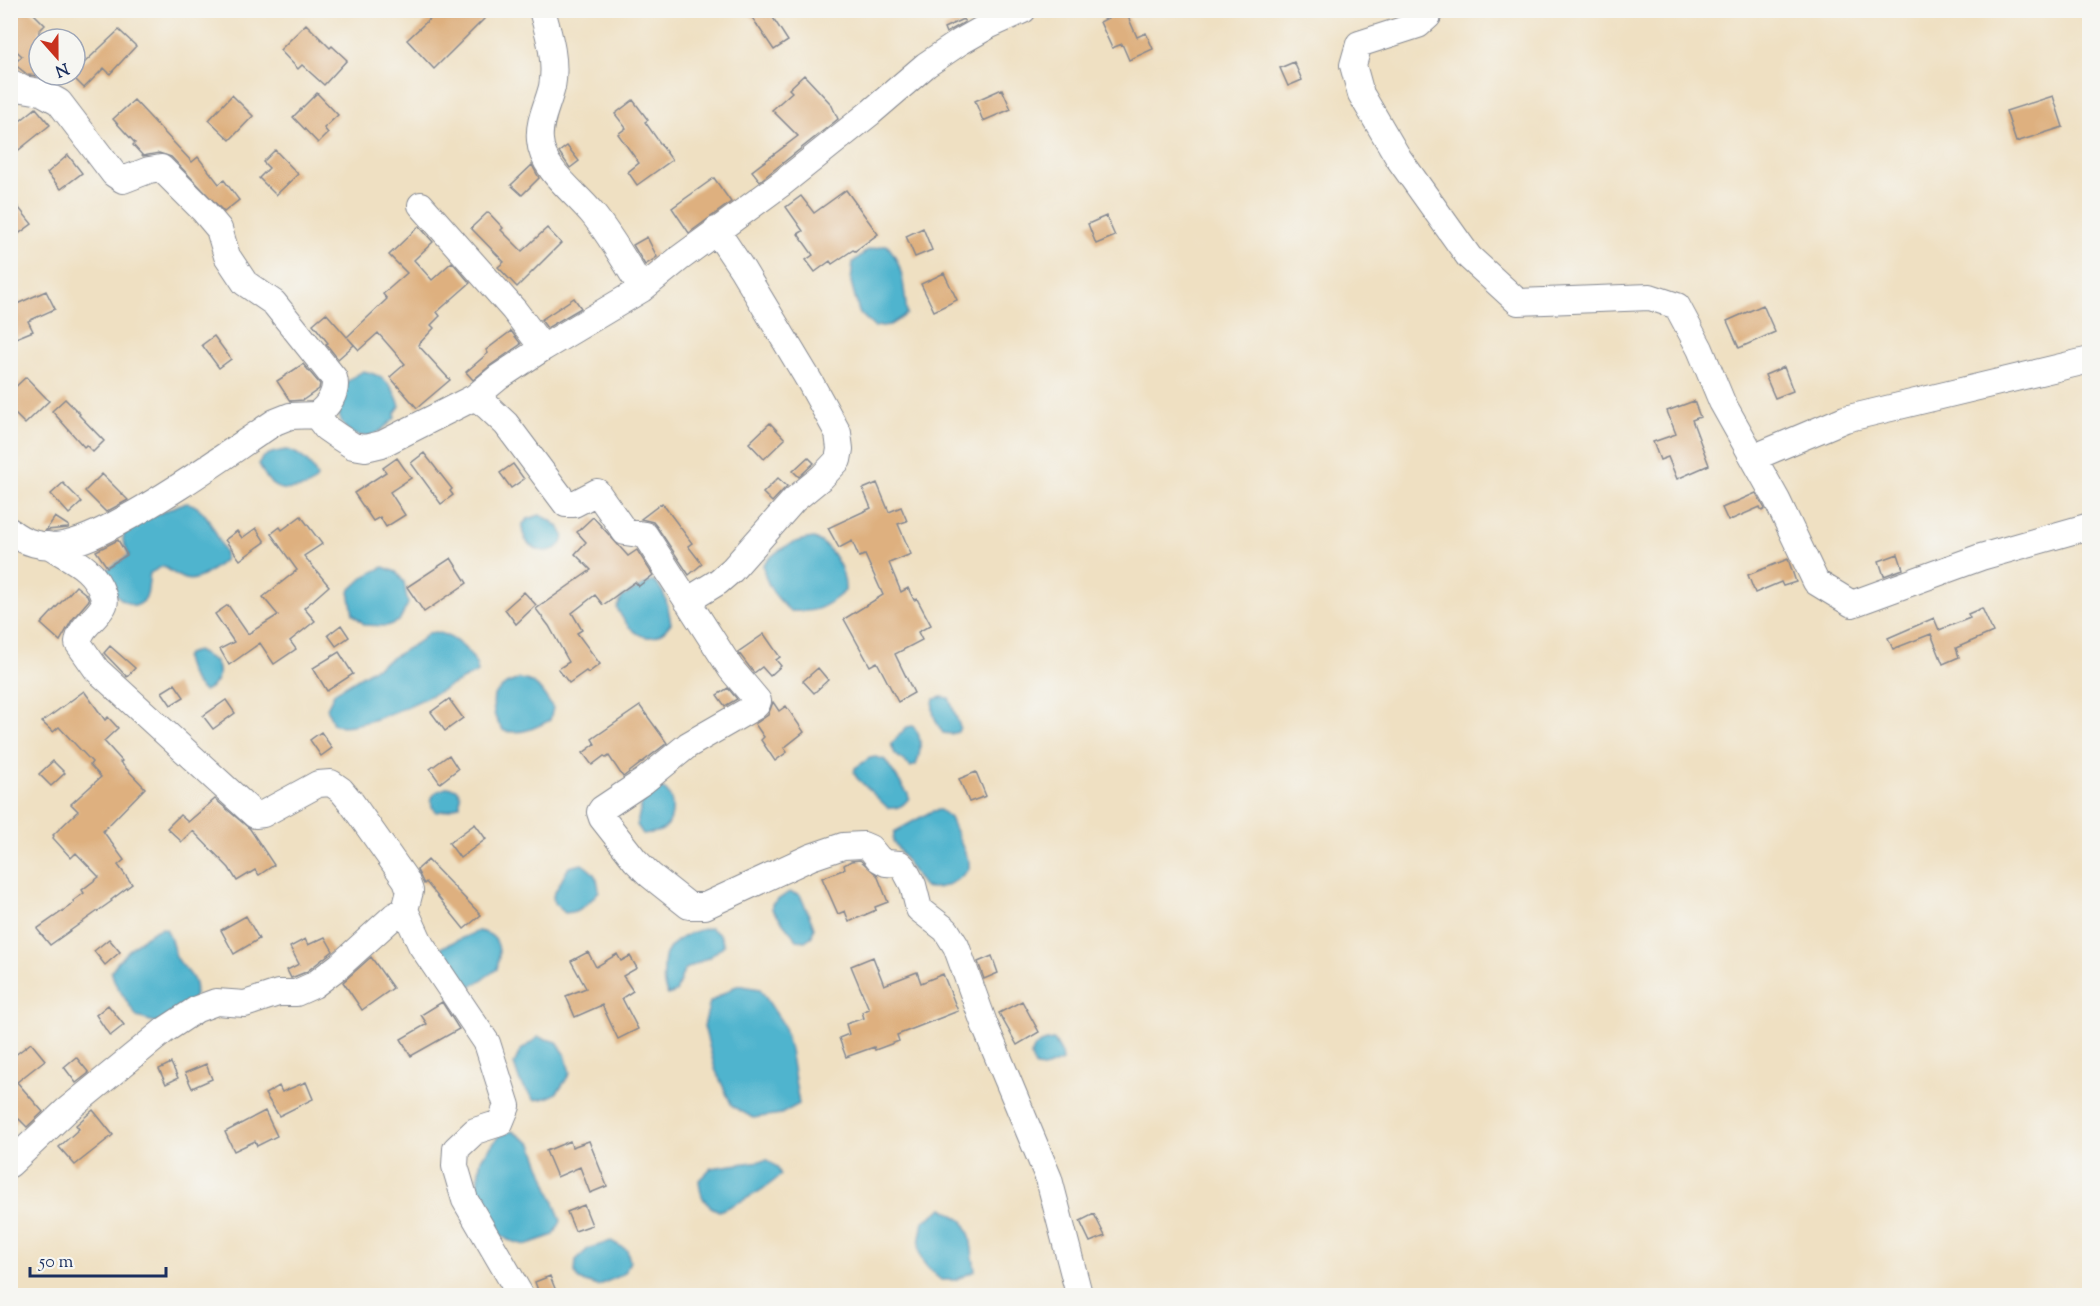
<svg xmlns="http://www.w3.org/2000/svg" width="2100" height="1306" font-family="'Sorts Mill Goudy',serif">
  <style>
    .water { fill: #4fb4ce; stroke: #357296; stroke-width: 1.5 }
    .building { fill: #deb07f }
    .lines { fill: none; stroke-linecap: round; stroke-linejoin: round }
    .minor-casing { stroke: #858890; stroke-width: 28 }
    .minor { stroke: #fff; stroke-width: 26 }
  </style>
  <rect width="100%" height="100%" fill="#f6f6f2"/>
  <filter id="ink" filterUnits="userSpaceOnUse"><feTurbulence type="fractalNoise" baseFrequency=".0167" numOctaves="2"/><feDisplacementMap in="SourceGraphic" scale="12" xChannelSelector="R" yChannelSelector="G"/><feConvolveMatrix kernelMatrix="1 2 1 2 8 2 1 2 1" color-interpolation-filters="sRGB"/></filter>
  <filter id="wash" filterUnits="userSpaceOnUse"><feTurbulence type="fractalNoise" baseFrequency=".008" numOctaves="4" result="noise"/><feDisplacementMap in="SourceGraphic" scale="24" xChannelSelector="R" yChannelSelector="G"/><feGaussianBlur stdDeviation="1.35" result="paint"/><feColorMatrix in="noise" values="0 0 0 0 0 0 0 0 0 0 0 0 0 0 0 0 0 1.4 0 .05"/><feComposite in="paint" operator="in"/></filter>
  <g filter="url(#wash)">
    <rect width="100%" height="100%" fill="#efe0c2"/>
    <path class="water" d="M887 245C904 265 904 289 907 314L890 325 874 327 859 312 851 282 853 262 868 250Z
      M363 371C384 375 394 386 400 406L395 413V418C387 425 379 434 368 436 337 439 330 400 348 381 352 377 359 374 363 371Z
      M286 450C299 452 314 465 317 478 313 485 308 487 301 488 276 493 269 486 259 464 263 453 275 452 286 450Z
      M188 503C208 507 216 536 225 553V559C220 565 213 569 206 574 187 586 180 577 163 566L150 573C147 587 151 601 135 606 116 600 111 589 105 571L129 555 123 541 124 533 138 523 181 504Z
      M540 515C601 543 524 574 522 525L528 519Z
      M814 538C833 547 846 571 845 591 825 608 816 613 790 611 776 597 765 585 763 565 777 549 794 540 814 538Z
      M383 567 396 572 404 582 408 604 399 621 387 626 365 625 353 614 349 591 365 576Z
      M652 581C666 588 668 608 671 623 651 651 629 633 617 608L622 597Z
      M436 632C453 636 476 653 478 672 450 685 360 736 333 724L327 708 335 692 420 641 428 633Z
      M197 651 215 661C222 674 218 685 204 691 193 684 188 670 185 658L187 654Z
      M519 679C538 680 543 694 553 708L550 720C533 729 523 734 504 731 494 720 492 710 494 695L506 684Z
      M942 697 949 698 960 727 958 732 951 734 943 733C936 722 930 712 934 699Z
      M913 726C923 737 921 752 916 765L911 767 895 754 891 744 907 727Z
      M876 757 885 760 908 794 909 798C903 806 898 809 888 808L857 778 854 773 855 768 870 758Z
      M448 787 457 789 460 795V805L449 810 437 812 432 807 431 799 436 792Z
      M655 787C655 787 664 790 665 790 675 798 674 818 666 827 661 833 650 833 643 834L637 825C640 810 641 797 655 787Z
      M940 810 950 818 969 862V869C956 883 942 891 924 887L893 841 894 832 932 811Z
      M582 864C594 872 598 877 599 891 589 903 581 912 565 913L554 903 553 896 569 867Z
      M789 892 800 895 814 927 812 936 805 941 797 940 772 909V904Z
      M161 928 166 929C172 938 172 947 176 956 180 965 189 971 193 979 205 1002 175 1015 161 1024L137 1017 115 983 111 971C124 953 141 937 161 928Z
      M710 928 720 935 724 945 711 956 684 970 676 992 668 995C663 987 663 981 664 972 664 966 664 959 666 954 674 938 694 930 710 928Z
      M478 931C501 934 501 951 497 969L471 987H466L440 951V948Z
      M737 985 760 989 783 1024 790 1050 799 1104 781 1114 753 1118 732 1106 715 1069 704 1026 710 1002Z
      M538 1037 557 1042 565 1054 570 1073C558 1093 557 1097 534 1100L520 1082 514 1064 520 1051Z
      M1054 1040 1061 1052 1062 1061 1044 1068 1036 1067C1023 1050 1039 1041 1054 1040Z
      M512 1131 532 1144 561 1221 554 1235 525 1245 508 1240 488 1225 478 1204 477 1185 481 1159 499 1136Z
      M767 1160 777 1167 781 1175C762 1192 743 1201 719 1211 704 1205 700 1196 699 1180L711 1168Z
      M943 1208 963 1221 970 1236 975 1271 955 1280H941C915 1259 917 1253 923 1222Z
      M611 1241 627 1250 630 1261 625 1273 598 1286 579 1280 575 1273 576 1260 588 1249Z"/>
    <g id="blocks">
      <path class="building" d="M19 10H30L45 25 39 31V76L28 75 14 64 22 56 10 45V19Z
        M439 10H493L434 69 407 40Z
        M747 10H768L788 41 774 50Z
        M1107 10H1125L1137 37 1146 33 1153 49 1129 60 1122 44 1112 48 1100 22 1110 17Z
        M963 19 965 22 946 33 944 28Z
        M306 24 330 48 332 46 347 60 324 85 302 65 298 69 280 50Z
        M119 30 136 46 110 74 104 68 84 88 75 79V54L84 63Z
        M1294 62 1302 80 1288 86 1280 68Z
        M804 75 831 104 838 119 760 181 752 171 798 136 772 110 792 92 789 89Z
        M1002 89 1011 109 983 121 975 101Z
        M317 93 338 115 324 128 328 133 318 143 293 117Z
        M232 95 253 116 230 140 209 120Z
        M2053 96 2063 127 2016 142 2006 111Z
        M134 100 192 162 198 157 219 184 224 180 239 200 224 212 171 157 159 153 143 156 133 145 135 143 113 119Z
        M633 100 648 120 645 122 672 160 637 185 628 172 639 163 618 134 626 128 615 114Z
        M36 108 50 125 10 157V129Z
        M567 146 579 161 570 168 559 152Z
        M275 150 298 174 276 195 259 178 269 168 263 162Z
        M68 155 82 173 61 189 47 173Z
        M532 165 539 178 522 195 511 185Z
        M714 178 731 202 689 233 672 208Z
        M846 190 878 234 855 251 853 250 832 264 830 261 815 272 806 260 813 255 798 234 803 231 786 207 801 196 814 213Z
        M10 197 32 224 10 240Z
        M488 212 503 228 501 230 522 251 547 228 561 243 517 287 498 267 504 262 471 228Z
        M1106 216 1115 236 1096 244 1088 224Z
        M419 226 433 242 414 260 432 280 452 262 470 283 437 312 440 316 431 325 434 328 418 345 450 380 417 408 390 377 405 364 378 333 359 350 348 338 354 345 338 359 326 344 328 343 313 324 326 313 347 337 387 299 383 294 407 273 389 255Z
        M923 228 932 250 915 257 906 236Z
        M647 237 657 257 645 265 633 245Z
        M944 273 957 300 934 311 921 284Z
        M46 291 55 309 28 321 33 331 16 338 13 330H10V307Z
        M574 298 581 308 547 328 541 320Z
        M1763 305 1775 332 1739 348 1727 321Z
        M511 331 521 344 491 365 473 380 466 372 488 353 486 350Z
        M214 336 231 359 219 368 202 345Z
        M303 364 320 384 319 389 303 400 290 401 277 381Z
        M1784 367 1793 391 1775 398 1765 375Z
        M26 377 49 401 25 424 10 409V392Z
        M65 399 80 414 79 415 104 441 93 452 86 445 84 447 52 411Z
        M1694 401 1700 417 1692 420 1709 465 1677 479 1668 457 1660 460 1653 442 1676 434 1667 411Z
        M770 423 785 439 764 459 749 443Z
        M424 453 452 489 450 491 453 495 441 504 411 463Z
        M808 457 814 463 799 477 793 471Z
        M397 458 411 478 390 492 405 515 386 527 380 517 373 521 354 493 386 472 383 468Z
        M513 464 524 479 511 488 500 473Z
        M102 474 128 500 106 512 85 491Z
        M778 478 787 486 772 502 763 493Z
        M63 483 82 502 69 514 51 494Z
        M877 483 889 512 901 507 907 521 898 524 911 554 889 563 901 592 908 588 914 600 917 599 931 625 918 632 922 640 895 654 914 693 898 702 877 662 870 666 844 619 883 595 865 555 859 557 852 541 839 548 828 528 871 508 863 489Z
        M1756 493 1765 509 1762 511 1760 507 1728 521 1722 508Z
        M662 503 692 543 688 546 702 564 689 575 657 527 653 522 641 519Z
        M301 516 322 544 304 556 329 586 304 608 315 621 290 641 296 649 274 664 260 643 229 665 220 649 234 642 215 614 228 605 248 634 278 615 263 597 297 570 271 534 280 527 282 530Z
        M55 517 69 526 68 528 46 530Z
        M593 517 628 556 637 550 653 575 639 586 635 582 603 605 595 595 572 613 582 630 577 633 600 664 588 673 586 671 569 683 558 669 569 662 549 626 536 609 591 570 575 554 586 542 577 532Z
        M256 528 265 542 240 560 225 540 237 531 242 538Z
        M118 540 127 555 107 567 96 551Z
        M1898 554 1903 569 1884 576 1879 561Z
        M451 558 467 583 424 612 407 587Z
        M1788 559 1796 582 1783 586 1781 582 1755 593 1748 575Z
        M76 586 87 595 89 600 72 620 60 641 41 624Z
        M524 592 536 605 516 624 505 609Z
        M1982 608 1993 632 1956 648 1959 657 1943 664 1931 634 1893 649 1888 638 1934 618 1939 630 1970 618 1968 614Z
        M341 625 349 637 336 646 328 635Z
        M764 634 780 657 776 660 781 666 770 676 762 667 754 673 738 652Z
        M110 646 135 668 127 677 104 653Z
        M339 652 353 674 327 691 313 668Z
        M818 668 828 680 814 693 803 681Z
        M175 684 184 697 171 705 162 692Z
        M728 688 737 699 725 706 717 695Z
        M84 691 105 720 108 717 118 728 104 741 122 761 120 762 145 788 103 831 124 860 118 865 132 884 111 900 112 901 50 945 37 929 74 903 73 901 84 893 82 890 99 877 76 853 71 858 53 838 54 836 53 835 78 811 71 804 101 777 90 765 92 762 59 727 53 732 42 722Z
        M449 699 463 718 445 731 431 712Z
        M226 700 235 713 213 729 203 716Z
        M773 702 779 711 786 706 804 732 784 748 787 752 775 761 761 740 764 737 755 724 768 715Z
        M640 706 667 743 623 777 609 756 606 758 604 756 592 765 583 753 595 744 592 739Z
        M321 732 332 748 321 756 310 740Z
        M449 755 458 769 440 783 430 769Z
        M53 761 65 773 51 786 39 774Z
        M976 772 986 796 969 802 959 779Z
        M215 799 250 829 274 865 259 875 255 870 237 881 229 868 193 831 182 842 167 828 180 815 188 822Z
        M475 824 486 839 460 858 449 843Z
        M428 860 481 915 464 929 426 882 424 884 417 870Z
        M860 860 877 875 888 902 875 907 876 910 849 922 845 911 838 914 822 878 845 869 844 865 851 861Z
        M246 916 259 939 234 954 221 930Z
        M325 937 333 951 306 972 291 978 287 970 299 964 290 947 305 939 308 945Z
        M109 939 120 952 105 965 94 951Z
        M588 952 596 967 617 954 621 961 630 956 637 968 623 976 633 991 622 998 638 1029 618 1039 602 1005 575 1017 566 996 586 988 571 961Z
        M992 956 998 973 984 979 978 962Z
        M371 957 393 988 362 1010 343 982Z
        M873 957 884 985 917 972 921 983 943 974 958 1011 897 1035 899 1041 875 1050 874 1047 846 1057 839 1038 849 1034 846 1024 864 1018 862 1012 869 1009 851 966Z
        M1022 1001 1039 1032 1017 1045 999 1013Z
        M442 1002 459 1029 411 1056 401 1039 427 1024 421 1015Z
        M108 1005 124 1025 110 1036 96 1015Z
        M31 1043 45 1060 17 1082 43 1112 27 1127 19 1119 10 1127V1059Z
        M76 1057 89 1073 76 1083 64 1067Z
        M171 1063 178 1078 166 1084 159 1069Z
        M206 1064 212 1079 192 1088 185 1073Z
        M306 1082 313 1099 279 1116 265 1094 279 1086 282 1092Z
        M93 1110 113 1135 75 1165 59 1147 79 1129 76 1125Z
        M265 1111 277 1136 257 1146 255 1141 234 1151 225 1132Z
        M570 1141 572 1147 589 1141 607 1186 590 1193 580 1167 557 1177 546 1151Z
        M584 1205 592 1225 575 1231 567 1212Z
        M1094 1214 1105 1236 1090 1242 1080 1221Z
        M550 1276 558 1296H540L535 1282Z"/>
    </g>
  </g>
  <g filter="url(#ink)">
    <use href="#blocks" fill-opacity="0" stroke="#858890" stroke-width="1.5"/>
    <g class="lines">
      <g class="minor-casing">
        <path id="minor" d="M542 10C549 35 557 61 552 87 548 104 538 122 540 140 542 170 574 191 592 213 611 236 626 263 642 289
          M1428 10V16L1418 25 1359 44 1353 65 1361 94 1399 159 1469 257 1518 302 1650 297 1677 306 1700 349 1722 402 1777 500 1816 582 1852 604 1981 557 2090 526
          M10 82 23 89 41 92 59 102 114 174 123 180 149 170 161 168 203 210 219 229 227 256 245 283 274 303 334 378C338 392 328 407 316 415
          M421 205 514 310 543 348
          M475 397 488 407 506 424 566 504H574L597 492 625 532 645 535 731 669 758 701 757 704 754 707 688 745 644 781 602 809 600 812 602 818 635 860 650 875 689 906H705L811 857 843 846 863 845 870 848 879 859 886 863 900 864 904 868 913 885 919 909 946 930 956 946 985 1026 1049 1179 1078 1290 1076 1296
          M1755 457 1845 419 2090 360
          M10 531C24 543 44 548 62 545 82 542 103 531 121 521 175 492 224 456 275 422L290 416 316 415 326 428 339 437 353 446 365 448 382 444 475 397 499 377 543 348 642 289 680 258 781 184 870 113 926 65 960 42 988 26 1023 10
          M48 545C72 560 94 567 103 595 105 600 106 603 102 608 94 621 80 627 78 643L97 670 255 815 263 814 318 784 331 783 341 790 351 802 406 880 410 891 405 910 421 945 487 1043 507 1106 500 1123 475 1131 456 1149 455 1166 465 1200 521 1296
          M687 601 718 582 732 570 794 500 822 477 838 460 840 449 838 433 810 382 742 269 716 230
          M10 1164 67 1110 165 1030 197 1009 216 1002 245 1004 278 993H296L314 985 339 966 394 916 405 910"/>
      </g>
      <use href="#minor" class="minor"/>
    </g>
  </g>
  <rect width="2100" height="1306" fill="none" stroke="#f6f6f2" stroke-width="36"/>
  <g transform="translate(57 57) rotate(159)"><circle r="28" fill="#f6f6f2" stroke="#9ea6b7" stroke-width="1.5"/>
  <path d="M0-4.5L10 22L0 15L-10 22Z" fill="#c8321e"/>
  <text y="-9" font-size="16" font-weight="bold" text-anchor="middle" fill="#1b2f5e">N</text>
  </g>
  <path d="M30 1267v9h136v-9" fill="none" stroke="#1b2f5e" stroke-width="3"/>
  <text x="39" y="1267" font-size="18" fill="#1b2f5e" stroke="#f6f6f2" stroke-width="4.5" paint-order="stroke">50 m</text>
</svg>
